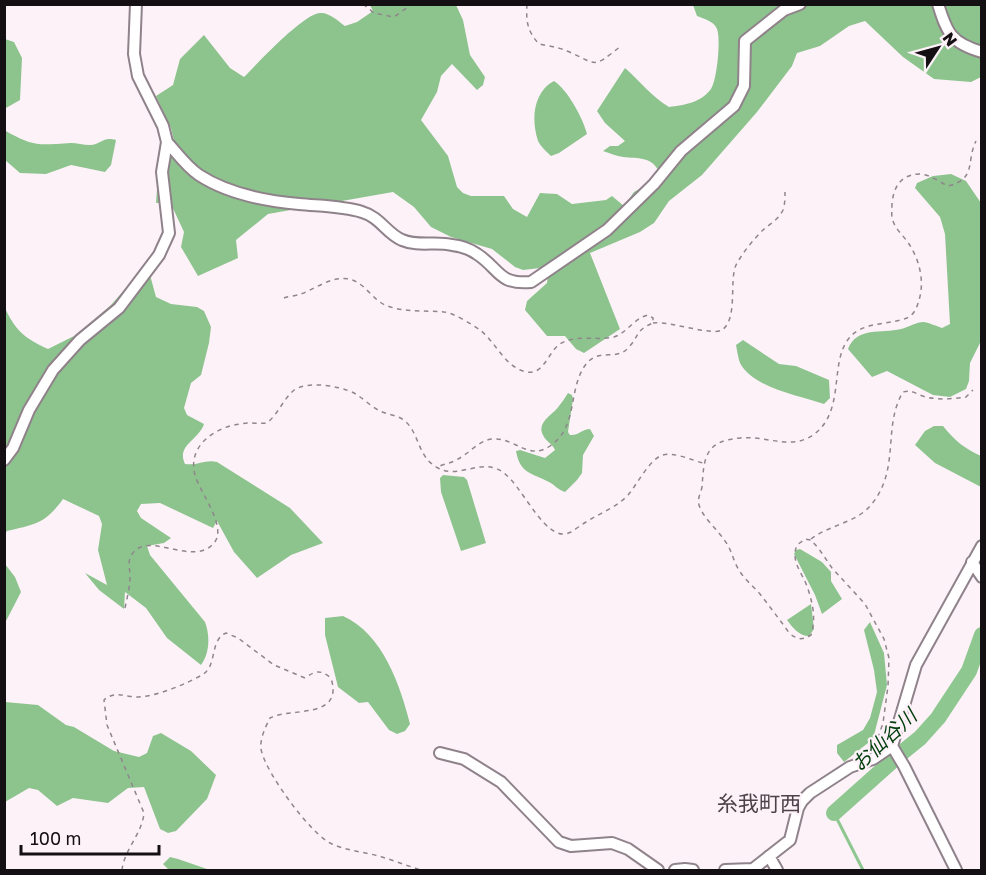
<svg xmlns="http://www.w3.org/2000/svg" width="986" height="875" font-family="'Golos Text','Noto Sans JP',sans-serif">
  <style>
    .forest { fill: #8dc48e }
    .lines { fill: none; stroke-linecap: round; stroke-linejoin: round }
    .stream { stroke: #8fc791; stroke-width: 3 }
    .river { stroke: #8fc791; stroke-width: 16 }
    .street-casing { stroke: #90828a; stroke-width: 14 }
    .path { stroke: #8f868c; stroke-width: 1.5; stroke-dasharray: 4.5 4.5; stroke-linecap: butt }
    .street { stroke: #fff; stroke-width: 10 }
    .labels { text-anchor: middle; stroke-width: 4.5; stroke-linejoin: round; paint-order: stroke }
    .water-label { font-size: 20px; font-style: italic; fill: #003e0b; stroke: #fef2f9 }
    .quarter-label { font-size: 21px; fill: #4e4249; stroke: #fef2f9 }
  </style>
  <rect width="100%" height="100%" fill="#fef2f9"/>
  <path class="forest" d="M370 5H456L463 20 470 55 485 77 483 85 477 90 452 64 441 76 437 92 421 120 448 156 457 187 463 193 471 196H504L513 209 527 217 540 193 557 194 572 204 606 200 612 196 624 206 634 192 656 179 659 171C650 156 639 159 623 157 616 156 610 153 603 151L610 146H618L625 141 605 123 597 111 625 68C640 81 652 97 669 107 685 105 700 103 711 89 717 80 721 39 717 29 714 21 704 19 697 16L693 5H981V77L971 82 934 79 903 57 865 21 849 26 820 46 797 53 792 66 757 112 702 175 669 201 654 223 640 232 590 253 620 329 584 353 576 349 565 336H547L525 310 527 301 547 283 549 267 523 270 515 267 492 249 451 237 431 227 414 207 393 192 268 214 236 240 238 258 198 276 181 247 184 232 170 202 156 203 158 176 169 162 175 145 171 128 156 96 173 85 180 59 204 35 230 68 244 77C258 63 303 14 320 13 329 12 338 21 345 26L357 22 373 11Z
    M5 39 14 42 22 58 20 100 6 108Z
    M554 81C567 89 583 118 587 134L559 153 551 156C546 151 541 147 538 141 531 120 533 92 554 81Z
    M4 130C34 147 38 145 71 143 77 143 83 145 90 145 101 145 102 136 116 140L111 165 105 172 71 165 46 174 20 173 5 160Z
    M951 174 966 181 981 203V341L970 363 969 381 966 389 950 397 933 395 887 371 872 377 848 349C857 326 881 334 901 329 909 327 916 322 924 322 930 323 936 326 942 328L950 324 945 234 940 217 915 188 917 183 933 176Z
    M147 264 156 297 171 304 197 307 204 311 211 327 209 343 201 375 191 383 184 408 187 415 204 424C199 440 176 445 185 464 197 466 205 459 217 462L290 508 323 543 291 555 257 578 234 552 217 521 213 528 160 503 141 504 137 511 141 518 171 538 164 543 147 546 150 555 205 622C210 635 210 653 201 665L167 638 146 608 125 592 124 609 99 590 85 573 107 585 98 550 102 524 99 516 63 499C45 524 36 524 7 531L5 534 4 306C15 330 24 338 48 349L76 335 111 305Z
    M743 340 779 364 796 366 829 380 830 398 824 404C800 396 753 388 740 363 738 358 737 350 736 345Z
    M568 393 572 395 573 399 568 432 570 435C578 436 582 429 590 429L594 436 583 455 582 473 577 480 565 492C558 490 555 485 549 482 532 473 520 474 516 451L520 450 545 458 555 450C553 444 545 441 543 435 536 422 553 415 559 406 562 402 565 398 568 393Z
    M934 426H943C954 440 965 449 981 456V487L935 463 915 445 925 431Z
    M443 475 464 477 467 480 486 543 461 551 441 492 440 478Z
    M800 549 822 562 831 572V581L842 599 822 614 815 595 794 554 796 550Z
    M5 564 15 577 21 592 5 623Z
    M811 604 814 629 809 636C799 636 793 628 787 620Z
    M343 616C383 634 400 685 410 724L405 731 397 734 389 730 368 702 359 703 338 687 325 635V618Z
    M870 622 884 653 887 685 873 739 844 762 837 753V745L863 730 870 718 877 692 874 670 864 630Z
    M5 702 38 705 66 725 74 727 114 751 139 757 147 753 153 736 161 733 191 751 216 775 207 799 176 831 168 833 160 829 144 787 128 788 108 803 73 798 57 806 38 790 29 788 5 802Z
    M170 857 178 859 210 870H169L163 864Z"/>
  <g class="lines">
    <path class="stream" d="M834 813 863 870"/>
    <path class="river" d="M834 813 899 755 920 738 938 718 969 671 982 635"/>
    <g class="street-casing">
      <path id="street" d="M938 4C947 33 951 43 982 52
        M167 142C177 153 187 167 199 175 228 194 265 201 299 204 319 206 343 206 362 212 380 217 387 234 402 240 418 247 436 241 452 245 461 246 470 249 477 254 500 269 498 285 531 282L607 230 654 184 681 151 734 106 744 86 745 41 784 10 800 4
        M4 460 13 448 29 410 53 370 80 340 119 308 159 255 169 233 162 172 167 142 163 126 138 76 134 54 136 4
        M972 562 982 577
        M892 746 904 766 956 870
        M440 753 464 759 501 782 559 842 571 846 612 843 628 849 658 870
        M769 856 777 870
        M675 870 685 869 693 870
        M725 870 753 869 790 840 798 808 802 801 810 793 850 767 873 759 892 746 916 665 982 546"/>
    </g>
    <path class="path" d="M363 4 374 13 394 17 412 4
      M527 4C526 21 527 31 539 44 548 46 558 47 567 51 598 64 591 70 621 46
      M284 298C289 296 296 296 301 294 317 288 331 276 349 279 364 282 372 299 385 305 404 313 425 310 444 312 452 312 473 325 480 330 496 342 505 368 527 372 544 375 548 352 560 344 575 334 597 341 614 337 627 333 634 318 648 315L653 318V323C635 330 639 337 628 348 616 362 597 346 584 367 568 392 578 427 550 446 529 461 515 438 494 439 480 439 470 453 458 459 452 463 444 464 437 467
      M653 323C670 321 712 336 722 330 739 318 728 278 737 263 744 251 754 239 763 230 770 224 779 219 783 210 785 204 785 198 785 192
      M811 539C829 525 856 523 871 505 901 469 882 427 903 392 912 389 917 395 926 397 938 400 953 399 966 397L973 390
      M125 608C127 598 130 587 130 576 130 570 128 564 130 558 144 526 192 569 214 543 228 527 199 491 195 475 187 446 215 427 240 424 249 422 258 424 267 423 278 414 283 400 293 391 306 380 340 386 354 393 363 398 370 406 380 411 388 415 398 415 405 421 420 434 417 457 438 468 459 480 482 456 504 473 521 486 539 527 558 533 562 535 567 534 571 532 576 529 581 525 586 522 600 513 616 508 628 495 637 485 650 458 663 455 675 452 691 460 703 463
      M874 746 876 743 883 723 888 686 889 658 884 639 865 604 832 568 819 549 811 540 805 539 797 545C790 562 803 573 808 589 813 605 816 618 811 635 802 640 799 640 790 634 780 620 770 607 760 594 753 586 744 579 739 570 733 561 732 550 725 541 718 530 703 518 699 505 697 498 701 493 702 487 704 457 705 441 740 438 768 435 794 453 818 431 848 403 825 349 859 330 874 322 892 324 907 318 915 314 917 307 919 300 925 281 919 259 909 244 904 236 896 230 893 221 891 216 892 210 892 203 894 187 900 175 919 174 930 174 939 182 948 186 977 179 966 161 976 141
      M122 870C124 850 142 834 144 813L107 725 104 700C114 691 124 696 135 697 153 698 186 684 202 675 218 666 209 640 226 633L238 638 274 665 305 678C316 670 321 670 331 678 344 720 291 707 270 718 265 728 258 742 262 753 268 775 311 835 332 844 347 851 366 852 382 857 395 861 408 866 421 870"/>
    <use href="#street" class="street"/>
  </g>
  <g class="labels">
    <g class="water-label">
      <text transform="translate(884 740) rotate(-43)" y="7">お仙谷川</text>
    </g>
    <g class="quarter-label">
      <text x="759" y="811">糸我町西</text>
    </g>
  </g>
  <rect width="986" height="875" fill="none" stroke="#140f12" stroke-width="12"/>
  <g transform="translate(938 48) rotate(54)" stroke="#fef2f9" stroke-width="4.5" paint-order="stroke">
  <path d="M0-4.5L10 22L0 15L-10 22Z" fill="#140f12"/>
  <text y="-9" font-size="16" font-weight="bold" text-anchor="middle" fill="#140f12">N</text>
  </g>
  <path d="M21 845v9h138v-9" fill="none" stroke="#140f12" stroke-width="3"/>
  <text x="30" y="845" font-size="18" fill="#140f12" stroke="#fef2f9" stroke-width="4.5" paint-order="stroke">100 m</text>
</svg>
